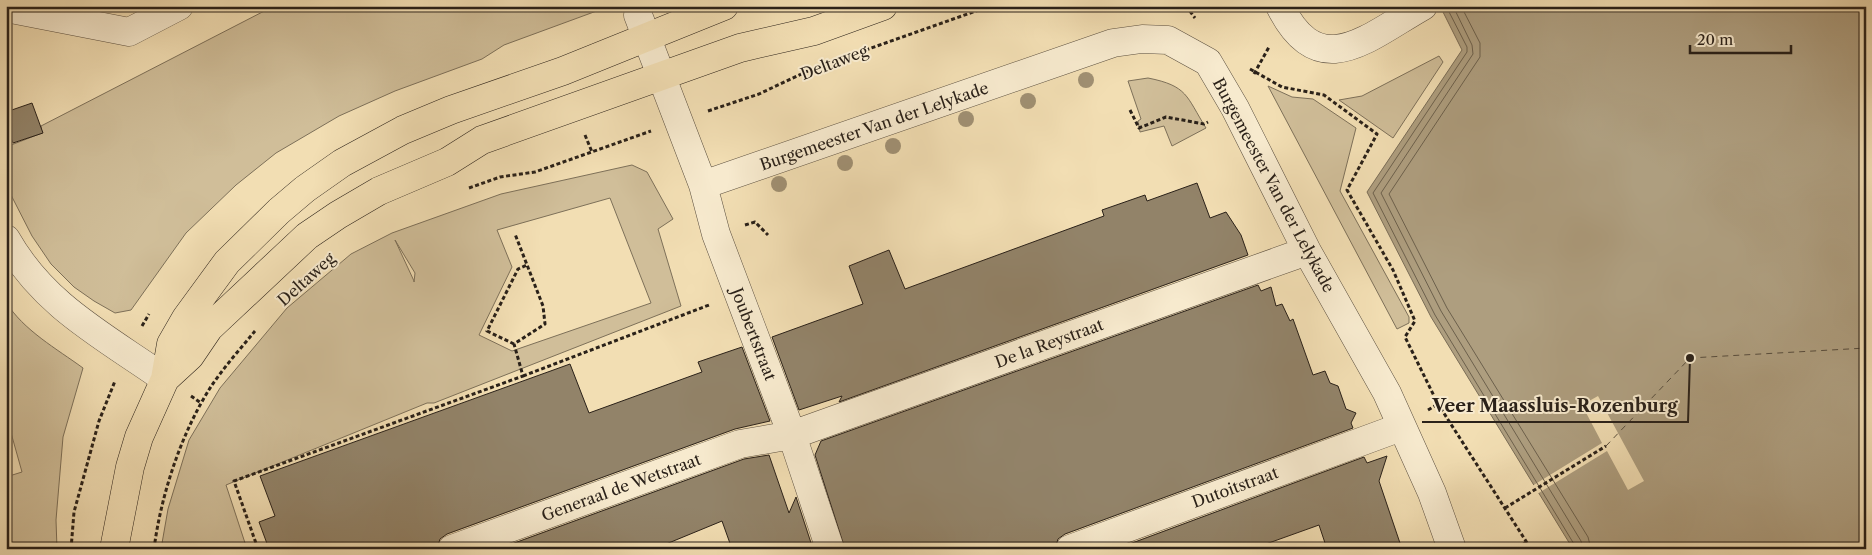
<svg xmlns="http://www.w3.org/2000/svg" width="1872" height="555" font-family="'Libre Caslon Text',serif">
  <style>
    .green { fill: #d0be99; stroke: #7d7059; fill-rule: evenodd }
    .water { fill: #ae9e7f; stroke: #796c56 }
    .pier { fill: #f2deb3 }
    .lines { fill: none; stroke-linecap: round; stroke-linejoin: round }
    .shore { stroke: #6c604c; stroke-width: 1 }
    .ferry { stroke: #584d3d; stroke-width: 1; stroke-dasharray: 6 5; stroke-linecap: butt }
    .building { fill: #928369; stroke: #2a2119 }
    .minor-casing { stroke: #5c5040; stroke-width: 29 }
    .major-casing { stroke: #2a2119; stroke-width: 29 }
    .path { stroke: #2a2119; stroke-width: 3; stroke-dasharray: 4 2.5; stroke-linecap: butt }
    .minor { stroke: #f7eace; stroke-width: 28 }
    .major { stroke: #f2deb3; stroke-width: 28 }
    .tree { fill: #a09073 }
    .labels { text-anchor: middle; stroke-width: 4; stroke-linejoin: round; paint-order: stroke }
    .street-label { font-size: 16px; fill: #2a2119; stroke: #f7eace }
    .leader { fill: none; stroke: #2a2119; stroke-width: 2 }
    .callout-dot { fill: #2a2119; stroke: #f7eace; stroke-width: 2 }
    .callout-label { font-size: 18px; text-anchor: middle; font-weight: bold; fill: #2a2119; stroke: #f7eace; stroke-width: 4; stroke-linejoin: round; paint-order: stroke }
  </style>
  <rect width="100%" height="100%" fill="#f2deb3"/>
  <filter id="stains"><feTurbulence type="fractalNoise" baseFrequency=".004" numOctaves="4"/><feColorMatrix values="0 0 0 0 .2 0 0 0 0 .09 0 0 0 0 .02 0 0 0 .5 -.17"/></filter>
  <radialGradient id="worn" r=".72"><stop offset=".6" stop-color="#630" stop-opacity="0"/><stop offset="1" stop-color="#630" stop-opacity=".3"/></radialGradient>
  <path class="green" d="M274 6H603L602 9 504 45 482 59 395 91 339 116 276 153 236 185 186 233 131 310 115 313 94 301 74 287 51 264 32 236 11 195 6 182V147L42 133 41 126Z
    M1439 56 1443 62 1393 138 1339 100 1362 96Z
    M1148 78C1188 86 1186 96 1206 128L1172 146 1164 126 1140 132 1138 121 1141 119 1128 81Z
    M1268 86 1292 97 1313 99 1356 128 1340 191 1409 317V323L1397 329Z
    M632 165 647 172 673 219 658 229 681 306 434 403H427L226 485 247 549H161L168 509 189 440 220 388 287 308 351 254 392 233 501 194ZM610 198 651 303 512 351 479 335 512 267 497 230ZM395 240 415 273 414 282V281Z
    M6 302C23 330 57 349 83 368L63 437 56 520 57 549H6V477L22 472 6 415Z"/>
  <path class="water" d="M1440 6H1866V549H1573L1431 317 1367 192 1462 50Z"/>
  <path class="pier" d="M1598 396 1644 481 1628 490 1607 451 1537 494 1532 486 1602 443 1582 405Z"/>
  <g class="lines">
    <path class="shore" d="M1446 6 1467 47V52L1373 193 1435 315 1577 549
      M1453 6 1472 45 1473 54 1381 193 1441 311 1581 541 1583 549
      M1461 6 1480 43V57L1389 194 1447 308 1588 537 1591 549"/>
    <path class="ferry" d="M1606 446 1690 358 1866 348"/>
  </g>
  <path class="building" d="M32 103 43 133 13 143 6 125V112Z
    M1197 183 1210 218 1226 212 1241 235 1248 255 839 402 842 396 799 410 772 337 863 304 849 266 889 250 905 289 1104 216 1102 210 1145 195 1147 201Z
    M1258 285 1261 291 1271 287 1276 306 1282 304 1290 321 1293 319 1313 375 1325 371 1330 383 1338 386 1346 409 1356 413 1351 423 1353 428 1065 534 1058 539 1055 549H845L815 455 821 441Z
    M742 347 770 421 735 429 447 534 440 539 437 549H269L259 522 275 516 260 476 570 364 589 413 702 372 698 362Z
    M769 455 789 513 796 497 813 549H732L722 521 654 549H498L744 459Z
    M1387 456 1379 481 1402 549H1327L1319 525 1252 549H1116L1364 457 1367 463Z"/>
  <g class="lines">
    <g class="minor-casing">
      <path id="minor" d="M1280 6C1319 85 1368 37 1423 6
        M6 8 129 32 179 6
        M638 15 703 185 716 234 792 435 830 549
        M703 185 1113 43 1142 39 1168 40 1208 62 1235 108 1307 251 1387 393 1432 493 1452 549
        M6 239C44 306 104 336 165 379
        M452 549 740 444 792 435 1307 251
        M1070 549 1401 427"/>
    </g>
    <g class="major-casing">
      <path id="major" d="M165 379 190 356 209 328 307 236 338 215 379 191 447 162 482 140 740 48 814 31 883 6
        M114 549 130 467 139 437 165 379 171 344 186 318 227 262 279 211 305 189 342 163 403 130 451 110 563 71 724 6"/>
    </g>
    <path class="path" d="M1186 6 1195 18
      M1250 69 1282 87 1324 95 1377 134 1347 190 1393 270 1415 321 1405 337 1438 404 1531 549
      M1254 74 1269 47
      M1130 110 1139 128 1166 117 1204 124 1208 122
      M708 111 759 94 812 69 990 6
      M585 135 592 152
      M469 188 500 177 535 172 651 131
      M745 225 755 222 768 235
      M142 326 149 314
      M514 344 487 331 518 269 527 265
      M523 376 709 305
      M191 396 201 403
      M1428 410 1438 404
      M1505 508 1606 446
      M71 549 74 512 99 421 115 381
      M154 549C161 494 182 431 212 385 225 366 241 348 255 331
      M258 549 234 481 523 376 514 344 545 324 543 306 515 234
      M1518 549 1526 542"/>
    <use href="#minor" class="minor"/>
    <use href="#major" class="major"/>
  </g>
  <g class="tree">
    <circle cx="1086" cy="80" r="8"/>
    <circle cx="1028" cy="101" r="8"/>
    <circle cx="966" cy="119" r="8"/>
    <circle cx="893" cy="146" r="8"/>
    <circle cx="845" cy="163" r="8"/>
    <circle cx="779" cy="184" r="8"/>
  </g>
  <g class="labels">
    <g class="street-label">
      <text transform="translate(834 62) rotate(-21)" y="6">Deltaweg</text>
      <text transform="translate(874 126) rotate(-19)" y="6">Burgemeester Van der Lelykade</text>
      <text transform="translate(1274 185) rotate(62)" y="6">Burgemeester Van der Lelykade</text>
      <text transform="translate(306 279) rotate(-42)" y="6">Deltaweg</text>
      <text transform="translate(754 334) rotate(69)" y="6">Joubertstraat</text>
      <text transform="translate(1049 343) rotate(-20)" y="6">De la Reystraat</text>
      <text transform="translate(621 487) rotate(-20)" y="6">Generaal de Wetstraat</text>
      <text transform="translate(1235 487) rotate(-20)" y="6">Dutoitstraat</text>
    </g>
  </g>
  <path class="leader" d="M1690 358L1688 422H1422"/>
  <circle class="callout-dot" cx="1690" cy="358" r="5"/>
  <g class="callout-label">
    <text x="1555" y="412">Veer Maassluis-Rozenburg</text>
  </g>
  <rect width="1872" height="555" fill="none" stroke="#f2deb3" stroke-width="25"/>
  <rect x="8" y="8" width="1857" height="540" fill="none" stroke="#2a2119" stroke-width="2.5"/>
  <rect x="12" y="12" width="1847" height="530" fill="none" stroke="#2a2119"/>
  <path d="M1690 45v8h101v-8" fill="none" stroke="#2a2119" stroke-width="2.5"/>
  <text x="1697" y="45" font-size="15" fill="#2a2119" stroke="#f7eace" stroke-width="4" paint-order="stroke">20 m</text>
  <rect width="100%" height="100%" filter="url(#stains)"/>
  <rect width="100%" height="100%" fill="url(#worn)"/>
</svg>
